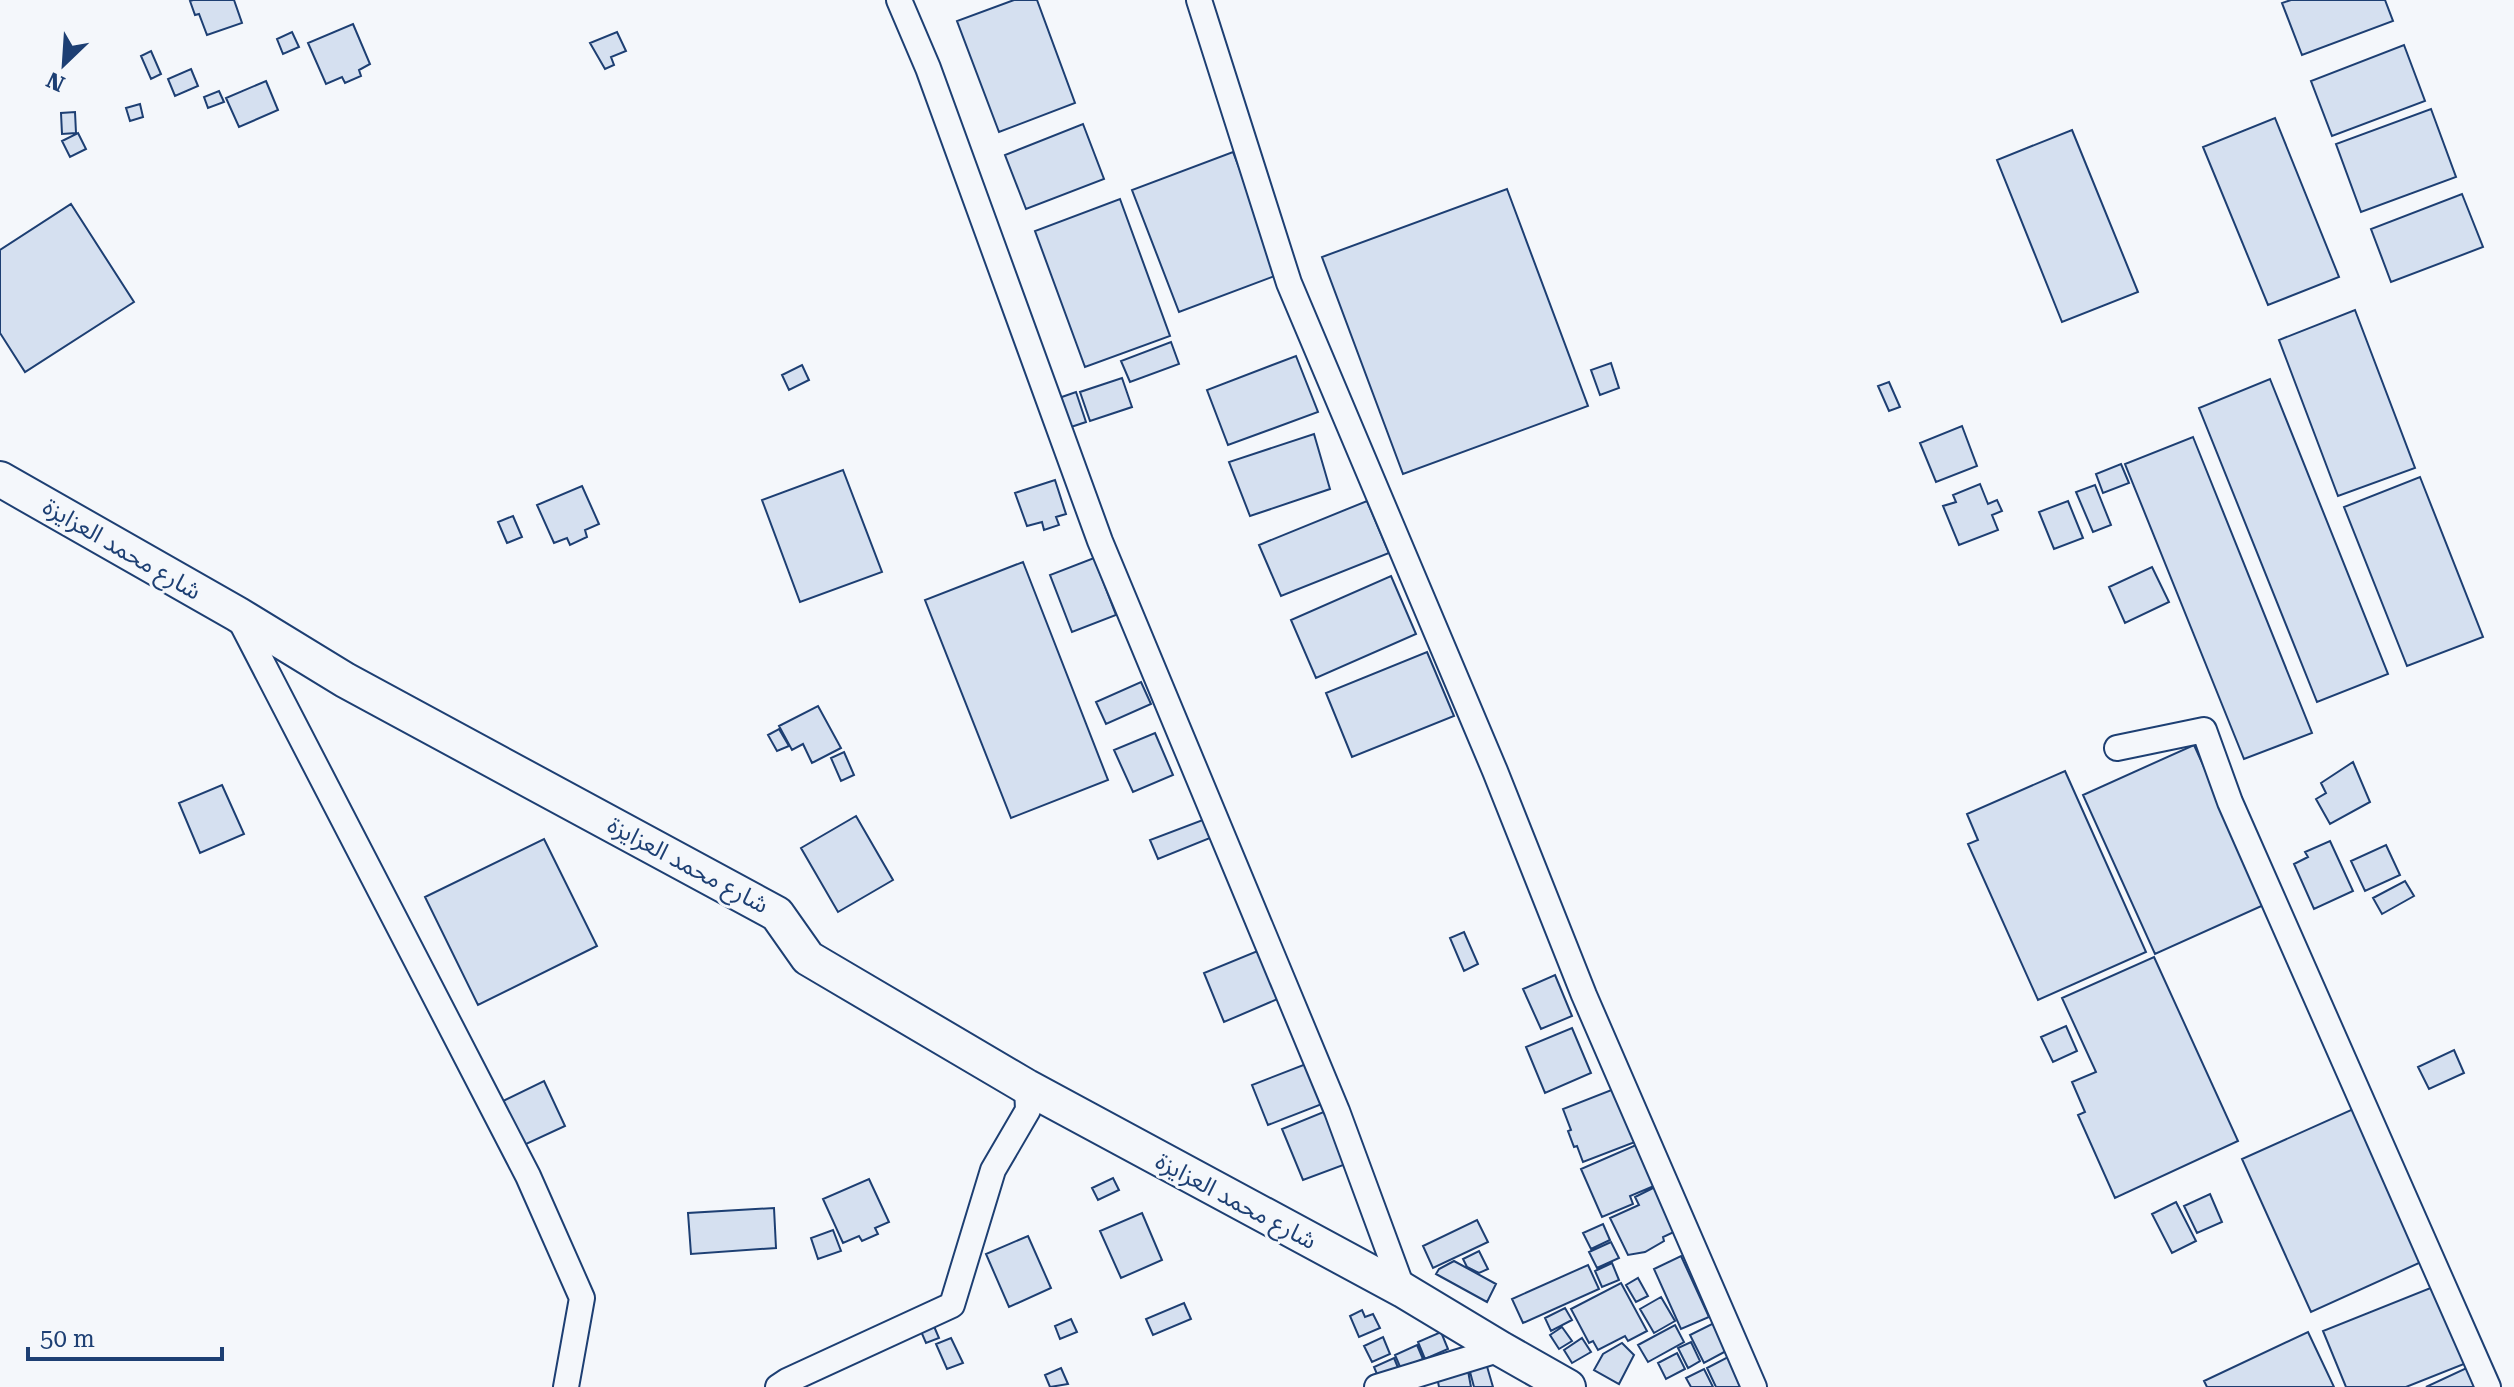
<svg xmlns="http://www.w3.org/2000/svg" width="2514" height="1387" font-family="'Roboto Serif','Noto Sans Arabic',serif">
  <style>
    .building { fill: #d5e0f0; stroke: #1d3f73; stroke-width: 2 }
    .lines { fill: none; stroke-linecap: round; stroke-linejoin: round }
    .minor-casing { stroke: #1d3f73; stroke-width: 28 }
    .secondary-casing { stroke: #1d3f73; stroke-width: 38 }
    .minor { stroke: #f4f7fb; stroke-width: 24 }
    .secondary { stroke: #f4f7fb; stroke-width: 34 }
    .labels { text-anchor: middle; stroke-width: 6; stroke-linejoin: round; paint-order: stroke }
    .street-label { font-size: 24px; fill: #1d3f73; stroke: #f4f7fb }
  </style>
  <rect width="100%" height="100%" fill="#f4f7fb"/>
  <path class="building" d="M193 0H234L242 23 207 35 199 14 195 15 190 1Z
    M1014 0H1037L1075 103 999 132 957 21Z
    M2291 0H2385L2393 21 2302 55 2282 3Z
    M353 24 370 64 359 70 361 76 345 83 342 77 326 84 308 43Z
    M292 32 299 47 283 54 277 39Z
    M617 32 626 51 611 57 614 65 605 69 590 43Z
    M2404 45 2425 101 2332 136 2311 81Z
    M151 51 161 74 151 79 141 56Z
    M191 69 198 86 175 96 168 79Z
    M266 81 278 110 239 127 226 98Z
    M219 91 224 102 208 108 204 97Z
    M140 104 143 117 130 121 126 108Z
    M2431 109 2456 177 2361 212 2336 144Z
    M75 112 76 133 62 134 61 113Z
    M2275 118 2339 277 2268 305 2203 147Z
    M1083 124 1104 179 1026 209 1005 155Z
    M2072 130 2138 292 2062 322 1997 160Z
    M78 133 86 149 70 157 62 141Z
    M1233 152 1280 274 1179 312 1132 190Z
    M1507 189 1588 406 1403 474 1322 257Z
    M2462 194 2483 247 2391 282 2371 229Z
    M1120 199 1170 336 1085 367 1035 231Z
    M71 204 134 302 25 372 0 333V250Z
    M2355 310 2415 468 2338 496 2279 340Z
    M1171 342 1179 364 1130 382 1121 361Z
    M1296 356 1318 412 1228 445 1207 390Z
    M1611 363 1619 388 1600 395 1591 370Z
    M802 365 809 380 789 390 782 375Z
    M1122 378 1132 407 1090 421 1080 392Z
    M2270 379 2388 674 2317 702 2199 408Z
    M1889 382 1900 407 1889 411 1878 386Z
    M1076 392 1086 422 1068 428 1059 398Z
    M1962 426 1977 466 1936 482 1920 443Z
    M1314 434 1330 489 1250 516 1229 462Z
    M2193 437 2312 733 2244 759 2125 464Z
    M2121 464 2129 483 2103 493 2096 474Z
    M843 470 882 572 800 602 762 500Z
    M2420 477 2483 637 2407 666 2344 507Z
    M1055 480 1066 514 1056 517 1059 525 1044 530 1042 522 1027 526 1015 493Z
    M1980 484 1988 504 1997 500 2002 511 1992 515 1998 530 1959 545 1943 506 1956 502 1953 495Z
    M2095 485 2111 525 2093 532 2076 492Z
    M582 486 599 524 585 530 587 537 570 545 567 538 554 543 537 505Z
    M1367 501 1389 553 1281 596 1259 545Z
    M2068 501 2083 538 2054 549 2039 512Z
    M513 516 522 537 507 543 498 522Z
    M1094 558 1116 615 1072 632 1050 575Z
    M1023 562 1108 780 1011 818 925 600Z
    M2152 567 2169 602 2125 623 2109 587Z
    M1391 576 1416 634 1316 678 1291 620Z
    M1427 652 1454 716 1352 757 1326 693Z
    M1141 682 1151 704 1106 724 1096 702Z
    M818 706 841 748 812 763 803 744 792 750 779 726Z
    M779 729 789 746 777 751 768 735Z
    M1155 733 1173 775 1133 792 1114 750Z
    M2194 745 2266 904 2155 954 2083 795Z
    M844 752 854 775 841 781 831 758Z
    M2353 762 2370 802 2330 824 2316 799 2326 793 2321 783Z
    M2065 771 2146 952 2038 1000 1968 844 1978 840 1967 814Z
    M222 785 244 834 200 853 179 803Z
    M856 816 893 880 838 912 801 848Z
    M1208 818 1215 836 1158 859 1150 840Z
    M544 839 597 946 478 1005 425 897Z
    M2330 841 2353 891 2314 909 2294 864 2308 857 2305 852Z
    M2386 845 2400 875 2365 891 2351 861Z
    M2405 881 2414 896 2382 914 2373 898Z
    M1464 932 1478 964 1464 971 1450 938Z
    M1260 950 1280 998 1224 1022 1204 973Z
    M2154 957 2238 1141 2115 1198 2078 1115 2085 1112 2072 1082 2096 1072 2062 998Z
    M1555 975 1572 1016 1541 1029 1523 989Z
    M2066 1026 2077 1051 2053 1062 2041 1037Z
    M1572 1028 1591 1073 1545 1093 1526 1047Z
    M2454 1050 2464 1073 2429 1089 2418 1067Z
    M1306 1064 1322 1104 1268 1125 1252 1085Z
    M544 1081 565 1126 524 1145 503 1101Z
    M1614 1089 1635 1142 1583 1162 1577 1146 1574 1147 1568 1131 1571 1130 1563 1109Z
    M2360 1106 2430 1258 2311 1312 2242 1159Z
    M1326 1111 1346 1164 1303 1180 1282 1129Z
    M1636 1145 1654 1186 1630 1196 1633 1204 1602 1217 1581 1169Z
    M1113 1178 1119 1190 1098 1200 1092 1188Z
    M869 1179 889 1222 875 1228 878 1234 862 1241 859 1236 843 1243 823 1199Z
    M1655 1187 1676 1231 1663 1237 1664 1241 1645 1252 1628 1255 1610 1218 1639 1205 1635 1197Z
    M2210 1194 2222 1222 2197 1233 2184 1206Z
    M2176 1202 2196 1241 2172 1253 2152 1214Z
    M774 1208 776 1248 691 1254 688 1213Z
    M1142 1213 1162 1260 1121 1278 1100 1231Z
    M1477 1220 1488 1242 1433 1268 1423 1246Z
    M1603 1224 1610 1240 1591 1249 1583 1233Z
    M833 1230 841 1251 818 1259 811 1238Z
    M1028 1236 1051 1288 1009 1307 986 1254Z
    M1611 1242 1619 1258 1597 1268 1589 1252Z
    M1479 1251 1488 1269 1479 1273 1467 1267 1463 1259Z
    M1681 1256 1709 1317 1681 1329 1654 1269Z
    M1454 1261 1496 1284 1487 1302 1436 1274 1439 1269Z
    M1612 1263 1619 1280 1602 1287 1595 1271Z
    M1588 1265 1599 1289 1523 1323 1512 1299Z
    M1638 1278 1648 1296 1636 1302 1626 1285Z
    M1621 1283 1647 1331 1628 1341 1625 1336 1598 1350 1593 1341 1589 1343 1571 1309Z
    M2438 1285 2469 1362 2406 1387H2346L2323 1331Z
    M1661 1297 1675 1321 1654 1333 1640 1309Z
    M1184 1303 1191 1319 1153 1335 1146 1319Z
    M1565 1308 1572 1320 1551 1331 1545 1318Z
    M1362 1310 1365 1317 1373 1314 1380 1328 1359 1337 1350 1316Z
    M1071 1319 1077 1332 1060 1339 1055 1326Z
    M1714 1323 1728 1350 1704 1363 1690 1335Z
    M933 1324 939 1338 926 1343 920 1329Z
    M1675 1325 1684 1342 1648 1362 1638 1345Z
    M1562 1327 1572 1341 1559 1349 1550 1335Z
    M1441 1332 1448 1349 1425 1359 1418 1342Z
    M2308 1332 2334 1387H2207L2204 1381Z
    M1383 1337 1390 1354 1372 1362 1364 1346Z
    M951 1338 963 1363 947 1369 936 1344Z
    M1582 1338 1591 1352 1572 1363 1564 1350Z
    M1691 1342 1700 1361 1688 1368 1678 1348Z
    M1622 1343 1634 1355 1619 1384 1594 1370 1603 1354Z
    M1417 1345 1423 1359 1401 1369 1395 1355Z
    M1677 1353 1685 1369 1666 1379 1658 1363Z
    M1728 1357 1743 1387H1716L1707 1368Z
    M1394 1358 1399 1370 1379 1379 1374 1367Z
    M1486 1363 1493 1387H1474L1469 1368Z
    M2473 1365 2483 1387H2426Z
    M1061 1368 1068 1384 1050 1387 1045 1375Z
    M1704 1369 1713 1387H1691L1686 1378Z
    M1468 1371 1471 1387H1439L1437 1377Z"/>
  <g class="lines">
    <g class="minor-casing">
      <path id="minor" d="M899 0 928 68 1100 541 1337 1111 1403 1290
        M1199 0 1289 283 1495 771 1584 995 1754 1387
        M237 614 528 1176 582 1298 566 1387
        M2117 748 2204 730 2230 802 2488 1387
        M778 1387 787 1381 952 1305 993 1170 1028 1110 1027 1087
        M1377 1387 1501 1349"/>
    </g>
    <g class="secondary-casing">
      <path id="secondary" d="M0 479 237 614 345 680 777 914 808 958 1027 1087 1403 1290 1501 1349 1568 1387"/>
    </g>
    <use href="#minor" class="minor"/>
    <use href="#secondary" class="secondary"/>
  </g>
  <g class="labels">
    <g class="street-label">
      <text transform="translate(122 549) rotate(30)" y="8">شارع محمد العزايزة</text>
      <text transform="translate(688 865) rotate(28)" y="8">شارع محمد العزايزة</text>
      <text transform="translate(1236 1201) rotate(28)" y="8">شارع محمد العزايزة</text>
    </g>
  </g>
  <g transform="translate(64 64) rotate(205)" stroke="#f4f7fb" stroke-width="6" paint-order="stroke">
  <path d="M0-6L14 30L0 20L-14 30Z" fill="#1d3f73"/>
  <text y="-12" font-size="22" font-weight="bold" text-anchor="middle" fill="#1d3f73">N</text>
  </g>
  <path d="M28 1347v12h194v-12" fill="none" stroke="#1d3f73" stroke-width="4"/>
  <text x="40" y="1347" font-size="24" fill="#1d3f73" stroke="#f4f7fb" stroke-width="6" paint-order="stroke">50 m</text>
</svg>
